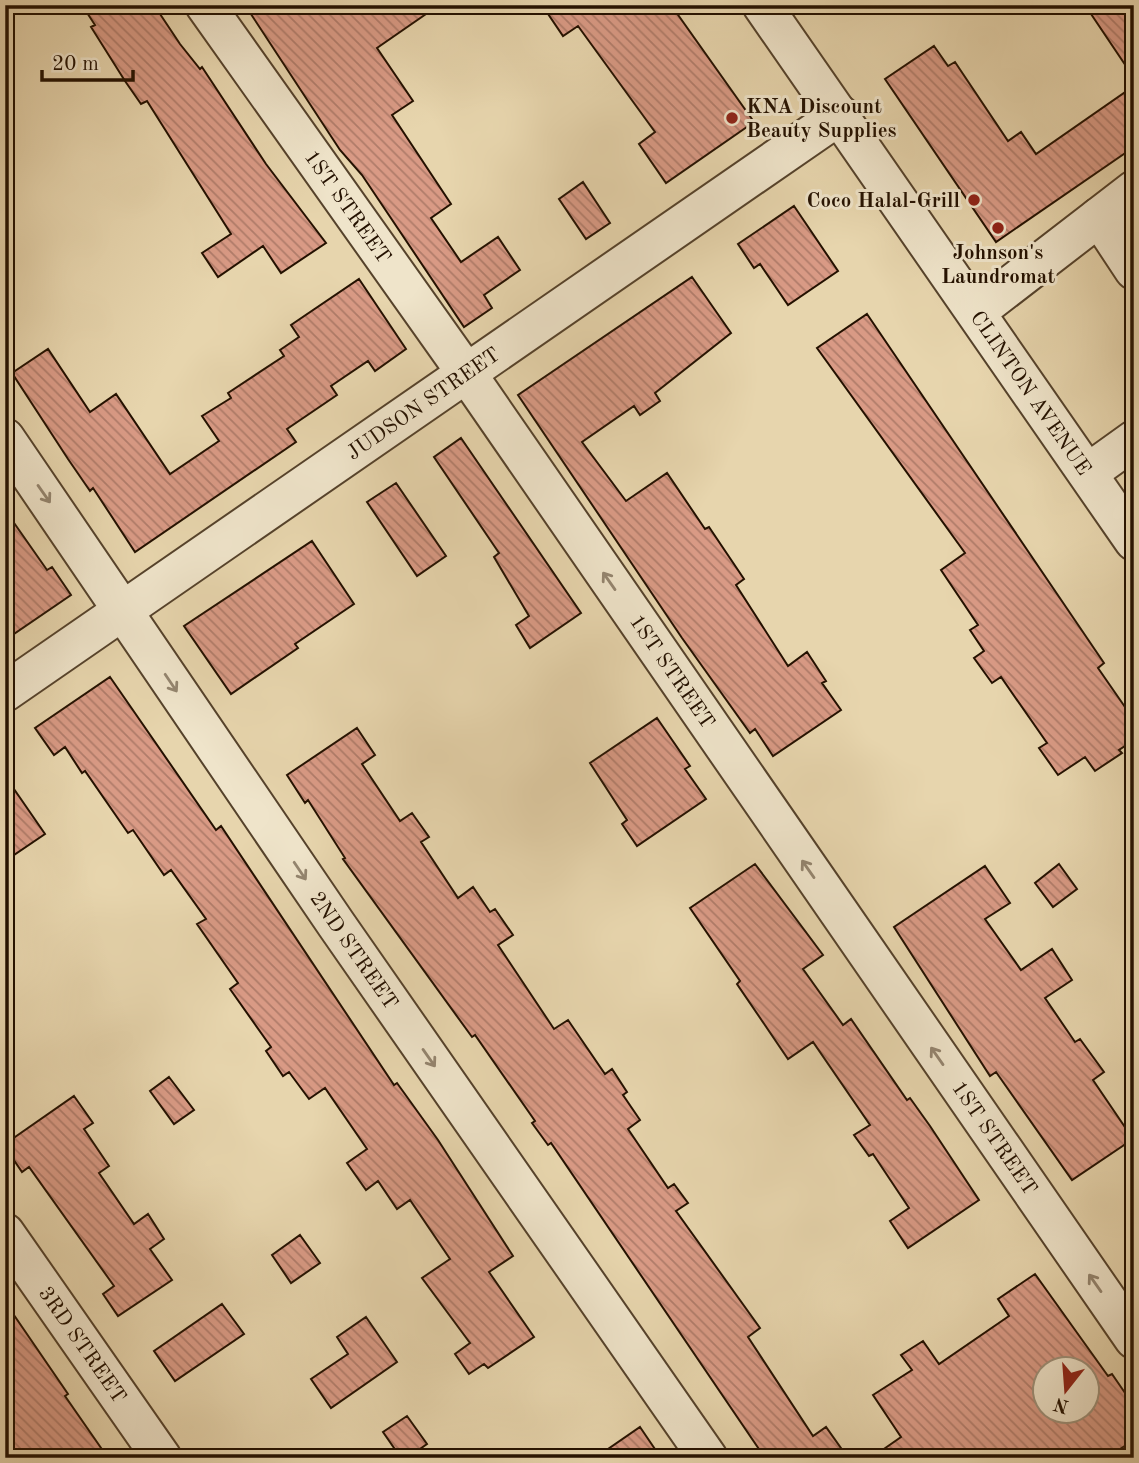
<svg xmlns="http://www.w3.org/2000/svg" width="1139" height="1463" font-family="'Old Standard TT',serif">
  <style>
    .building { fill: url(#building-back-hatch); stroke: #241100; stroke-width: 2; fill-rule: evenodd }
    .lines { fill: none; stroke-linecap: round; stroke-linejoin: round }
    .minor-casing { stroke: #55422b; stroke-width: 42 }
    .minor { stroke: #efe4ca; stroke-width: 38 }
    .oneway { stroke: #94856f }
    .poi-dot { fill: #8f2418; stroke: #efe4ca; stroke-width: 2.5 }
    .labels { text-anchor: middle; stroke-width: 6; stroke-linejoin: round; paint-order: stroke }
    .poi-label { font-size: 21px; font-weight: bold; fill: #241100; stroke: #efe4ca; text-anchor: start }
    .street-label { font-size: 21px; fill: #241100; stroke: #efe4ca }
  </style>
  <defs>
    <pattern id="building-back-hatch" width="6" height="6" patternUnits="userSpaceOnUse" patternTransform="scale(1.75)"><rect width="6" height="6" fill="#d99a85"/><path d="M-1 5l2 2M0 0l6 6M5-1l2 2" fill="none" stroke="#b07c6a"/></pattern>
  </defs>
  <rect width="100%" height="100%" fill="#e7d5ad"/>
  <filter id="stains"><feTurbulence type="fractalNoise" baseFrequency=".00286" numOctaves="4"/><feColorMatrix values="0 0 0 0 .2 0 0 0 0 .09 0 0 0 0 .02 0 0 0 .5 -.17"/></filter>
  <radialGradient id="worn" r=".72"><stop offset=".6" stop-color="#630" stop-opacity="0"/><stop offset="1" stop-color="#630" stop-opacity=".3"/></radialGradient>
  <path class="building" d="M82 5H154L180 44 200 69 202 67 266 164 326 243 281 273 263 246 218 277 202 253 231 234 147 101 141 104 125 81 91 27 95 25Z
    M245 5H439L377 48 413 101 392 115 451 204 431 218 461 262 498 237 520 270 484 295 492 308 464 327 362 175 340 150Z
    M542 5H671L754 122 666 183 639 144 655 132 578 26 563 36Z
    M1085 5H1134V78Z
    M934 46 948 66 955 62 1008 141 1021 132 1036 154 1134 86V147L996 242 885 79Z
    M583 182 610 223 586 239 559 199Z
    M794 206 838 271 788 305 760 264 754 268 738 244Z
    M692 277 731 333 655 393 660 401 640 415 634 406 582 442 626 501 667 473 705 529 709 527 744 579 736 585 788 666 807 652 826 681 822 683 841 710 773 756 755 729 750 733 682 638 518 395Z
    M359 279 406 349 375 371 368 361 331 386 337 395 287 429 296 442 135 552 93 488 90 491 68 459 12 373 48 349 90 412 116 394 170 474 219 441 202 416 231 398 228 393 284 356 280 350 299 337 291 325Z
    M867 314 1104 663 1098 668 1134 720V740L1119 750 1122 753 1095 771 1085 757 1058 775 1039 748 1047 743 1001 677 992 683 974 658 984 651 970 630 978 625 941 570 965 553 817 348Z
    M461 438 581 613 530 648 516 625 529 616 494 557 499 553 434 457Z
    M396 483 446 556 417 576 367 502Z
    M5 510 47 570 52 567 71 595 5 640Z
    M312 541 354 604 295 644 298 648 231 694 184 626Z
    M110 677 216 830 221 826 394 1085 397 1083 438 1140 513 1256 489 1272 534 1337 488 1368 484 1364 469 1374 455 1354 470 1343 422 1278 450 1259 410 1200 397 1209 378 1181 366 1190 347 1163 367 1149 325 1088 309 1099 289 1072 283 1076 266 1051 271 1047 230 989 238 983 197 924 206 919 171 870 164 875 133 830 128 833 85 771 82 773 65 747 54 755 35 728Z
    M657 718 690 766 685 769 706 799 637 846 622 824 627 820 590 763Z
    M357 728 375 755 362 764 400 821 412 813 429 837 421 842 458 898 473 887 490 912 495 909 513 935 498 945 554 1029 568 1020 605 1074 612 1069 627 1092 623 1095 640 1120 628 1129 668 1188 674 1184 688 1203 676 1211 760 1328 748 1337 813 1436 826 1427 848 1458H765L551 1143 548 1145 532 1123 535 1121 475 1035 472 1037 343 859 345 858 308 800 305 803 287 775Z
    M5 776 45 834 5 861Z
    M755 864 823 955 803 969 843 1025 851 1019 907 1100 910 1098 930 1126 979 1200 908 1248 890 1221 909 1208 873 1154 869 1156 854 1135 870 1125 813 1042 788 1059 737 984 740 981 690 908Z
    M1059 864 1077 889 1053 907 1035 883Z
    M985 866 1010 903 985 919 1021 970 1052 949 1072 980 1045 998 1075 1042 1080 1039 1104 1072 1093 1080 1133 1139 1072 1180 996 1072 990 1076 894 927Z
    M169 1077 194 1110 174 1124 150 1091Z
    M74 1096 93 1123 84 1129 109 1166 99 1173 134 1224 148 1214 164 1239 150 1249 172 1280 118 1316 103 1294 114 1286 29 1167 22 1172 5 1147V1144Z
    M300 1235 320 1263 291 1283 272 1255Z
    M1035 1274 1108 1376 1112 1374 1134 1406V1440L1106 1458H871L901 1437 873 1395 912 1370 901 1355 923 1341 939 1364 1009 1316 998 1299ZM1045 1368H1087V1410H1045Z
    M5 1302 68 1394 65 1396 108 1458H14L5 1446V1398L14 1392 5 1379Z
    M222 1304 244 1334 175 1381 154 1351Z
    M366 1317 397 1362 331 1408 311 1379 348 1354 337 1337Z
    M407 1416 427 1444 407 1458H401L383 1432Z
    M640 1427 661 1458H595Z"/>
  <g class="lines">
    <g class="minor-casing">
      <g id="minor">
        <path id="s1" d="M205 5 467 374 1134 1339"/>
        <path id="s2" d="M762 5 1134 541"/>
        <path d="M1099 217 1134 270"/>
        <path d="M976 312 1134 190"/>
        <path id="s3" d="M5 438 336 924 708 1458"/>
        <path d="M1088 473 1134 440"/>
        <path id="s4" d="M5 692 840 115"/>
        <path id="s5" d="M5 1233 162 1458"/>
      </g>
    </g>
    <use href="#minor" class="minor"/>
  </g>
  <defs><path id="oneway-shaft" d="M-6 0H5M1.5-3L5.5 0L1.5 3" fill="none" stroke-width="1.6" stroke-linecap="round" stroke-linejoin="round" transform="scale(1.75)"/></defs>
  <g class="oneway">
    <use href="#oneway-shaft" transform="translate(44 494) rotate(55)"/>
    <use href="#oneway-shaft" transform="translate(609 581) rotate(-125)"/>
    <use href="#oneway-shaft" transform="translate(171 683) rotate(56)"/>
    <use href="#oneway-shaft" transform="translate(808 869) rotate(-125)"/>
    <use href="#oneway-shaft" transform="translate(300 871) rotate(56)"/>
    <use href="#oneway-shaft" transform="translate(937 1056) rotate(-125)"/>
    <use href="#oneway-shaft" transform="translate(429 1058) rotate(55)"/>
    <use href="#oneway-shaft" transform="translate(1095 1283) rotate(-125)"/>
  </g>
  <g class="poi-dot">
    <circle cx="732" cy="118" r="7"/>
    <circle cx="974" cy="200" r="7"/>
    <circle cx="998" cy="228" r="7"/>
  </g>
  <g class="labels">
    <g class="poi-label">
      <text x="746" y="113">KNA Discount<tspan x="746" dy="24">Beauty Supplies</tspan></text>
      <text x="960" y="207" text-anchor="end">Coco Halal-Grill</text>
      <text x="998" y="259" text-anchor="middle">Johnson's<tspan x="998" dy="24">Laundromat</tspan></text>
    </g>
    <g class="street-label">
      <text dy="7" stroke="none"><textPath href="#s1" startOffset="247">1ST STREET</textPath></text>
      <text dy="7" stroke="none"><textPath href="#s2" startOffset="472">CLINTON AVENUE</textPath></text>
      <text dy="7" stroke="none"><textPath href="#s4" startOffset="508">JUDSON STREET</textPath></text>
      <text dy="7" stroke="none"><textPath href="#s1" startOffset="814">1ST STREET</textPath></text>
      <text dy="7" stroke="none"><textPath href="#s3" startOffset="620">2ND STREET</textPath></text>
      <text dy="7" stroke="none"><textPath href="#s1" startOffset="1381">1ST STREET</textPath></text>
      <text dy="7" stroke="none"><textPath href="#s5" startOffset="136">3RD STREET</textPath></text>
    </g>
  </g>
  <rect width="1139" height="1463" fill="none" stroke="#e7d5ad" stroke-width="28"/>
  <rect x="7" y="7" width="1125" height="1449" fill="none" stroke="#241100" stroke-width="3.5"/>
  <rect x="14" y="14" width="1111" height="1435" fill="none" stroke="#241100" stroke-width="2"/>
  <g transform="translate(1066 1390) rotate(197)"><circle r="33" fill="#efe4ca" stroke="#9e9079" stroke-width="2"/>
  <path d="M0-5L12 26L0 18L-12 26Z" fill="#8f2418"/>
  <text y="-10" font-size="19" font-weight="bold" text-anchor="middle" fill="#241100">N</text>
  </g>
  <path d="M42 70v10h91v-10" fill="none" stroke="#241100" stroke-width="3.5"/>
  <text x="52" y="70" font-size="21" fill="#241100" stroke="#efe4ca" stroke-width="5" paint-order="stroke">20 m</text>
  <rect width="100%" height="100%" filter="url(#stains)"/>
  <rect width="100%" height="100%" fill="url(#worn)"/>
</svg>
